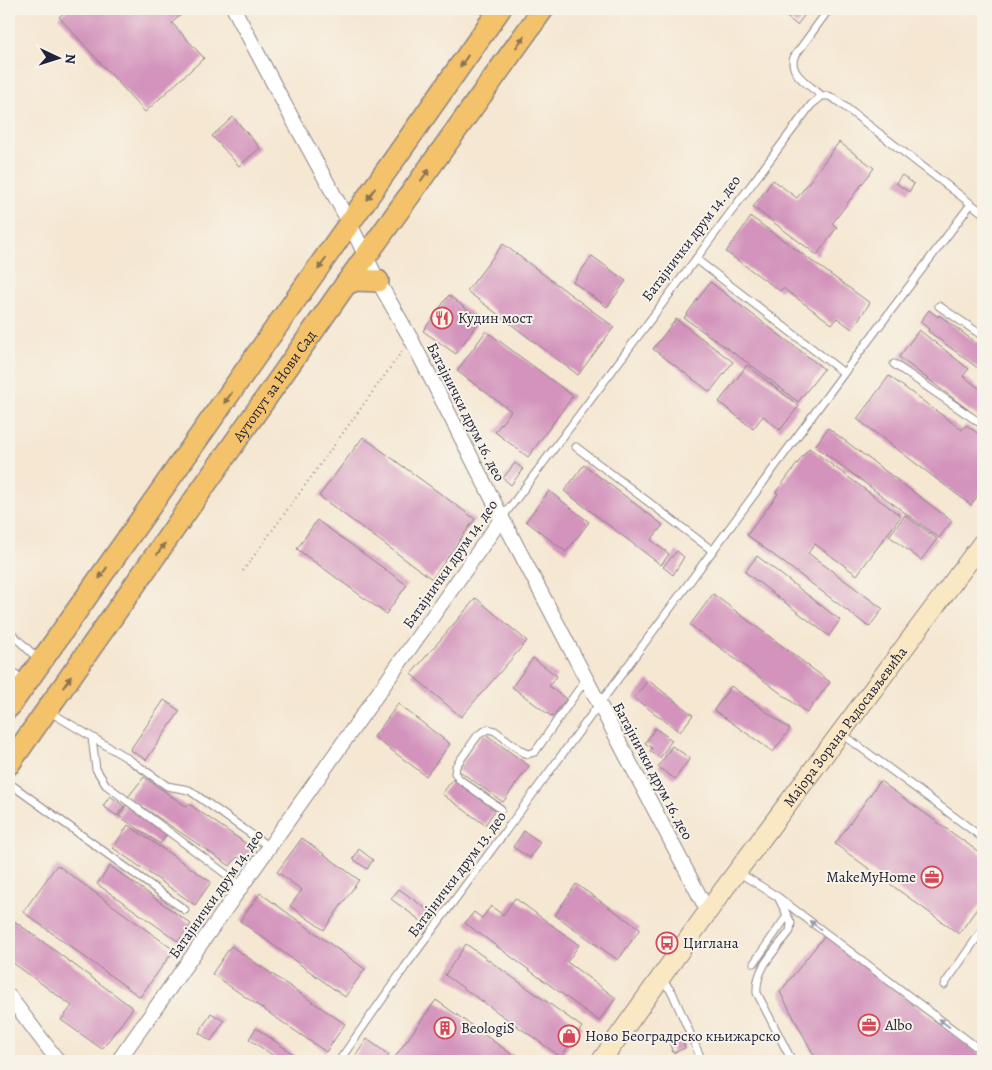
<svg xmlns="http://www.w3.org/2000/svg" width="992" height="1070" font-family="Alegreya,serif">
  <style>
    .building { fill: #d393bc }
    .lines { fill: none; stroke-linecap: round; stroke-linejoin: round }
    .lane-casing { stroke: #8c8486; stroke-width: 9 }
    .street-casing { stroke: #8c8486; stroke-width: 16 }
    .secondary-casing { stroke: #8c8486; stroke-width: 21 }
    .primary-casing { stroke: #8c8486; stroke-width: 24 }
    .path { stroke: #8c8486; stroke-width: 2; stroke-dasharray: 1 4; stroke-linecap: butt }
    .lane { stroke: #fff; stroke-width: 7 }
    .street { stroke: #fff; stroke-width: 14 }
    .secondary { stroke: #fae7c3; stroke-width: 19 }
    .primary { stroke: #f3c26a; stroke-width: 21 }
    .oneway { fill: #8a7252 }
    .oneway2 { fill: #9c9ca7 }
    .labels { text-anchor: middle; stroke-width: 4; stroke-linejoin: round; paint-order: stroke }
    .street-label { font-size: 15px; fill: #22223b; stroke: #f7f3e8 }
    .poi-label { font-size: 15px; fill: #22223b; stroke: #f7f3e8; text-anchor: start }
  </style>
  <rect width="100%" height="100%" fill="#f7f3e8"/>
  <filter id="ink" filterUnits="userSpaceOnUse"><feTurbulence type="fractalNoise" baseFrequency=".02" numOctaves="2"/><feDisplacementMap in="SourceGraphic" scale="10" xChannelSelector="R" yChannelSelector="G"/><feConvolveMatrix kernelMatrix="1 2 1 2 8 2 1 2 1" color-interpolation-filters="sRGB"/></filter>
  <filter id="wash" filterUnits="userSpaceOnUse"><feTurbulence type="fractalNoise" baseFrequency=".0096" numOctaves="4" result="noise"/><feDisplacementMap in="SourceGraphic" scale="20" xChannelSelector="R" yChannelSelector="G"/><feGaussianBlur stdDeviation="1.12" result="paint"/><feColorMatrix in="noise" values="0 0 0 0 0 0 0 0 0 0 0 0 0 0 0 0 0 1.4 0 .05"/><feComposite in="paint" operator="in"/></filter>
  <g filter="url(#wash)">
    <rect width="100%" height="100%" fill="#f5e7d2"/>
    <g id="blocks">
      <path class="building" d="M68 9H185L186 10 172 23 204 58 145 112 59 17Z
        M776 9H809L797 25Z
        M233 117 260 148 239 166 212 136Z
        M839 142 874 168 832 224 837 227 817 255 753 207 773 180 797 198Z
        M902 175 914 184 909 192 896 183Z
        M751 217 870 303 852 329 837 318 832 324 783 288 780 291 726 252Z
        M503 244 614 327 578 375 467 291Z
        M592 256 626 281 607 307 573 282Z
        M710 282 824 369 798 402 755 368 684 318Z
        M449 295 480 320 456 354 423 331Z
        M929 310 938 317 939 315 983 348V372L928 331 929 329 920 322Z
        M676 319 733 362 710 392 653 349Z
        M919 330 969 369 963 376 983 391V421L899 357Z
        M486 331 573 396 528 457 495 432 511 411 457 371Z
        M747 365 799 406 780 430 763 416 753 429 719 402Z
        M889 376 962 430 966 425 983 437V489L971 505 857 419Z
        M828 428 952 521 939 538 815 446Z
        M363 437 475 519 432 579 319 496Z
        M809 448 901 516 857 575 815 544 808 553 883 609 869 627 747 535 778 494 776 492Z
        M515 463 523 469 511 485 503 478Z
        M584 465 663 525 651 540 669 554 661 565 564 491Z
        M549 491 589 522 566 552 526 521Z
        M905 515 937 539 921 560 889 536Z
        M317 520 407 585 386 614 297 549Z
        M677 551 684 557 673 575 663 567Z
        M757 556 840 620 829 636 745 572Z
        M713 594 830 682 807 713 690 625Z
        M476 598 527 641 461 717 411 674Z
        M533 658 557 676 549 686 566 699 552 717 512 687Z
        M648 680 693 715 680 732 634 698Z
        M731 686 790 729 773 752 714 710Z
        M164 700 180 711 146 760 130 750Z
        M398 704 450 744 426 776 374 737Z
        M655 728 672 740 660 758 650 751 652 748 645 743Z
        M484 733 529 766 503 802 458 770Z
        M672 746 690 758 675 779 658 767Z
        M144 777 187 807 189 804 254 849 245 862 237 857 230 866 128 797Z
        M453 779 496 809 485 825 442 794Z
        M880 781 983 855V900L959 934 835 844Z
        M110 796 124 806 117 816 103 806Z
        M126 805 167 833 160 844 119 816Z
        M128 825 211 882 195 905 113 848Z
        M524 831 540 842 530 858 513 847Z
        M302 838 359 880 324 930 290 906 302 890 277 872Z
        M359 849 373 860 367 869 353 859Z
        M57 865 174 950 140 997 23 912Z
        M110 866 191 924 178 941 97 884Z
        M576 884 640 929 618 960 555 915Z
        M399 889 432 913 424 923 391 899Z
        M260 893 365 969 345 997 240 921Z
        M515 898 579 945 567 962 616 998 599 1021 465 923 474 912 482 918 491 906 503 915Z
        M13 920 133 1008 102 1049 61 1020 72 1006 9 960V926Z
        M825 935 983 1057V1061H817L780 992Z
        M466 944 582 1027 561 1057 445 975Z
        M231 946 345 1024 326 1052 212 974Z
        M436 1000 521 1061H401L395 1057Z
        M211 1013 224 1021 211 1041 199 1033Z
        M256 1028 303 1061H281L249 1039Z
        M681 1035 685 1048 673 1053 668 1039Z
        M367 1039 389 1055 385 1061H352Z"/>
    </g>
  </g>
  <g filter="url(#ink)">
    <use href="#blocks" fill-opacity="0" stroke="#8c8486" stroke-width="1"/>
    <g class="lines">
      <g class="lane-casing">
        <path id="lane" d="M822 96H829L836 100 983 213
          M822 96C811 86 788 74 794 57L829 9
          M696 259 844 373
          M939 306 983 336
          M894 364 983 425
          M576 447 713 551
          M502 518 811 105 822 96
          M9 631 39 660
          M9 668 23 681
          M50 712 127 758 167 786 189 790 269 847
          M841 733 983 838
          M92 738 96 769 106 785 242 886
          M9 783 185 910
          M501 809 459 779 455 773 456 766 478 735 488 729 495 731 523 752 528 754 535 752 586 679
          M738 872 778 897 983 1052
          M779 899 791 923 790 931C776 950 755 968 757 993L792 1061
          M754 963 787 916
          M661 979 672 992 702 1061
          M944 985 983 929
          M339 1061 405 967 844 373 971 204"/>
      </g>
      <g class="street-casing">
        <path id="street" d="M234 9 287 109 350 224 378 281 411 339 502 518 708 912
          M9 996 58 1061
          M118 1061 502 518"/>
      </g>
      <g class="secondary-casing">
        <g id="secondary">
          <path id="s1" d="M601 1061 724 889 983 542"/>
        </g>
      </g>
      <g class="primary-casing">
        <g id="primary">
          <path d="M346 284 356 280 378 281"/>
          <path d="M9 707 500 9"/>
          <path id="s2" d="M9 764 346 284 543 9"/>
        </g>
      </g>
      <path class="path" d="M243 571 403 350"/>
      <use href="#lane" class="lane"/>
      <use href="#street" class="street"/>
      <use href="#secondary" class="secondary"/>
      <use href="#primary" class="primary"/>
    </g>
    <defs><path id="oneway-solid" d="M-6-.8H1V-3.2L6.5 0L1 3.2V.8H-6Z" transform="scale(1.25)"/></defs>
    <g class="oneway">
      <use href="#oneway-solid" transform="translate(520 42) rotate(-55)"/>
      <use href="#oneway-solid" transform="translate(464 61) rotate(125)"/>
      <use href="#oneway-solid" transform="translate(425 175) rotate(-54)"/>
      <use href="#oneway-solid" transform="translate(371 194) rotate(125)"/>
      <use href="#oneway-solid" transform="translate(322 264) rotate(125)"/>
      <use href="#oneway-solid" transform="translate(228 398) rotate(125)"/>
      <use href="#oneway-solid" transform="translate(161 549) rotate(-55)"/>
      <use href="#oneway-solid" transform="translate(103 573) rotate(125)"/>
      <use href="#oneway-solid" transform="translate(67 682) rotate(-55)"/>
    </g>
    <g class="oneway2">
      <use href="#oneway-solid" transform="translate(815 925) rotate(-143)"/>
      <use href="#oneway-solid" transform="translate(944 1023) rotate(-143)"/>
    </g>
  </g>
  <defs>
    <g id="restaurant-ring" transform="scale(1.125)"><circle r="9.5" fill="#f7f3e8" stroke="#d1495b" stroke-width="1.5"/><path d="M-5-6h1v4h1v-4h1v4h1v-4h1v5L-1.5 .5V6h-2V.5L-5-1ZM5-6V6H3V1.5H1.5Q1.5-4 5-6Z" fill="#d1495b"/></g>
    <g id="office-ring" transform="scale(1.125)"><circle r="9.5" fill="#f7f3e8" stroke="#d1495b" stroke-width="1.5"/><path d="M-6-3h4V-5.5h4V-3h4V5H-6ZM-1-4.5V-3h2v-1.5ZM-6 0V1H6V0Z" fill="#d1495b"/></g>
    <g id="bus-ring" transform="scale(1.125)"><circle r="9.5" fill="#f7f3e8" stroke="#d1495b" stroke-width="1.5"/><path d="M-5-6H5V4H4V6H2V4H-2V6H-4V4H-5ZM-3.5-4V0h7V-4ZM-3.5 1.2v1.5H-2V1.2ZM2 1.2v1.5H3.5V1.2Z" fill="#d1495b"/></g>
    <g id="building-ring" transform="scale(1.125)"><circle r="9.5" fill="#f7f3e8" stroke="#d1495b" stroke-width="1.5"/><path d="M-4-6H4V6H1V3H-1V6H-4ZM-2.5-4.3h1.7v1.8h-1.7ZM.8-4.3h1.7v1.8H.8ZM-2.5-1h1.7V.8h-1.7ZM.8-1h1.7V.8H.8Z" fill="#d1495b"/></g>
    <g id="shop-ring" transform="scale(1.125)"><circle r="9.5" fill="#f7f3e8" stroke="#d1495b" stroke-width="1.5"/><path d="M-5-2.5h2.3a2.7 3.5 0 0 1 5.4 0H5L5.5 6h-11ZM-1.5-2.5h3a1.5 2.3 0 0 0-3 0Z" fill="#d1495b"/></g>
  </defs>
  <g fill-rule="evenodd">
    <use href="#restaurant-ring" x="442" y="318"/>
    <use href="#office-ring" x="932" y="877"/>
    <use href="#bus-ring" x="667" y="943"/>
    <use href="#office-ring" x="869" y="1025"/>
    <use href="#building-ring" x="445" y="1028"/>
    <use href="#shop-ring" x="569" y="1036"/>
  </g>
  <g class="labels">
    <g class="street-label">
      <text transform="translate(691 238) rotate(-53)" y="5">Батајнички друм 14. део</text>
      <text dy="5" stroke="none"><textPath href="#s2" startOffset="462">Аутопут за Нови Сад</textPath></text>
      <text transform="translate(466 412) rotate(63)" y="5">Батајнички друм 16. део</text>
      <text transform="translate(450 564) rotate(-55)" y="5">Батајнички друм 14. део</text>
      <text dy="5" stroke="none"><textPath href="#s1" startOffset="414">Мајора Зорана Радосављевића</textPath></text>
      <text transform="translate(653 771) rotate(62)" y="5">Батајнички друм 16. део</text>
      <text transform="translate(457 874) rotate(-53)" y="5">Батајнички друм 13. део</text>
      <text transform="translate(216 894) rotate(-55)" y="5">Батајнички друм 14. део</text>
    </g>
    <g class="poi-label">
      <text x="458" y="323">Кудин мост</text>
      <text x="916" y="882" text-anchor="end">MakeMyHome</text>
      <text x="683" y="948">Циглана</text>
      <text x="885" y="1030">Albo</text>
      <text x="461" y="1033">BeologiS</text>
      <text x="585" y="1041">Ново Београдрско књижарско</text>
    </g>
  </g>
  <rect width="992" height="1070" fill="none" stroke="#f7f3e8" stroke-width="30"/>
  <g transform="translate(58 58) rotate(94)" stroke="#f7f3e8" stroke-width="4" paint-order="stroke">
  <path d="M0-4L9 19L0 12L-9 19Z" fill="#22223b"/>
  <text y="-8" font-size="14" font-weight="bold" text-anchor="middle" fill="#22223b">N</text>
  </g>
</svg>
